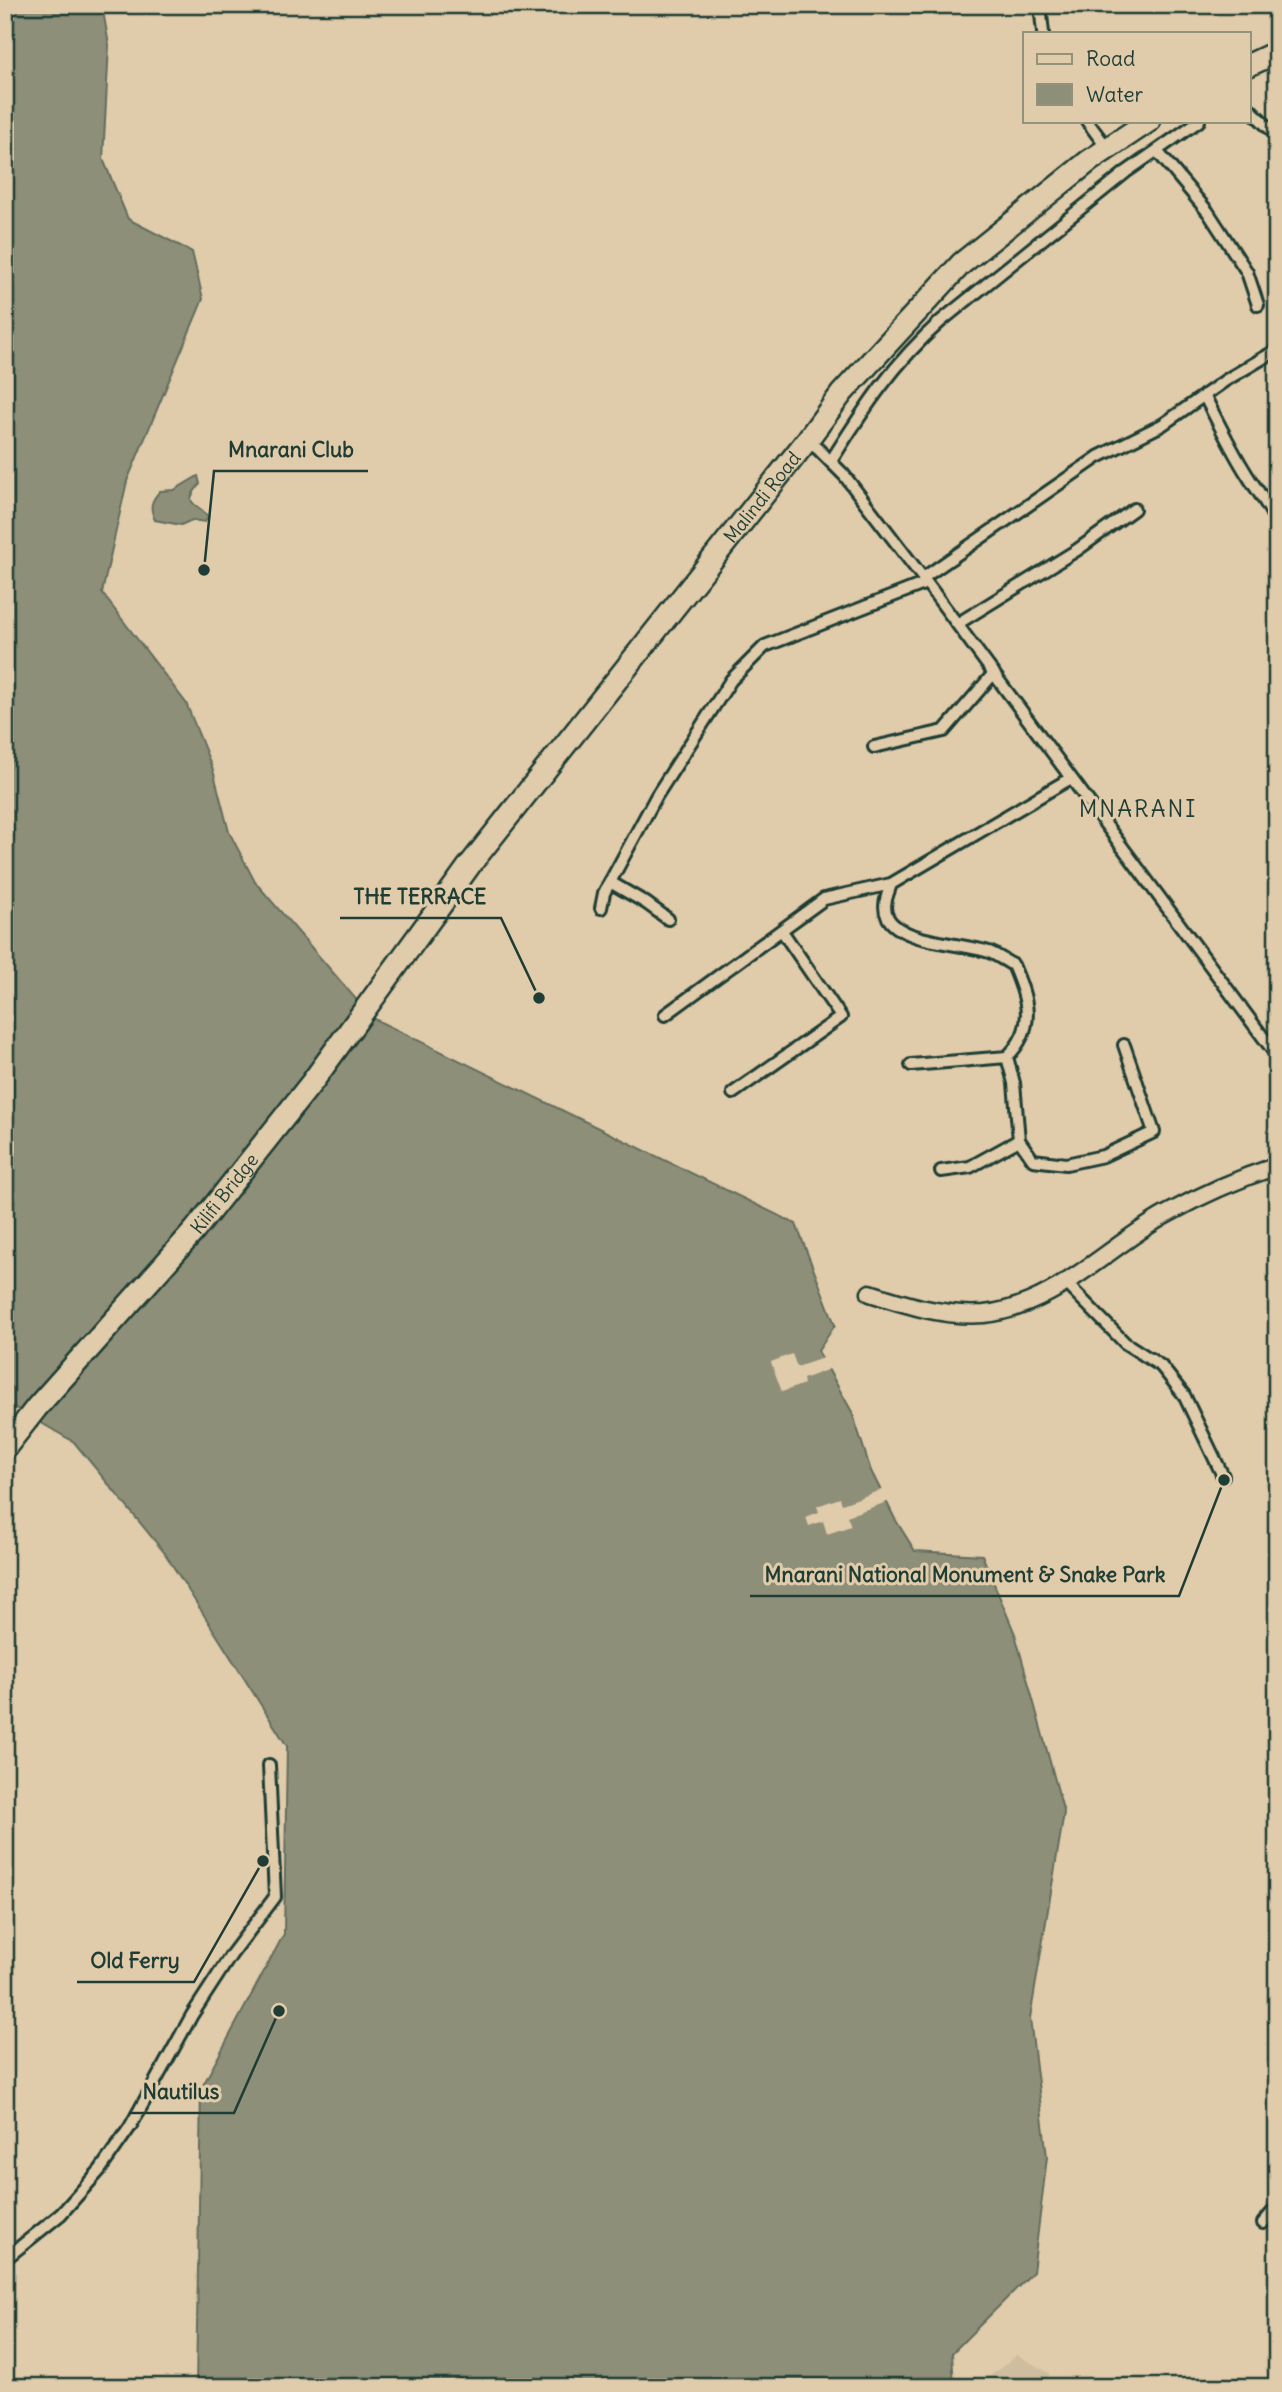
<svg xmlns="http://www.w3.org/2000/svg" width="1282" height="2392" font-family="Delius,sans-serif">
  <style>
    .built { fill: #cebe9f }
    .water { fill: #8e8f79; stroke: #626e5d; stroke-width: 2 }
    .pier { fill: #e0cbaa }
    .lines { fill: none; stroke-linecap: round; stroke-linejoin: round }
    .street-casing { stroke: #1f3d34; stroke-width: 16 }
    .secondary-casing { stroke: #1f3d34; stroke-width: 21 }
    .highway-casing { stroke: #1f3d34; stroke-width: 26 }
    .street { stroke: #e0cbaa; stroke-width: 10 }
    .secondary { stroke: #e0cbaa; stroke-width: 16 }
    .highway { stroke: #e0cbaa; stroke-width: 21 }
    .labels { text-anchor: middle; stroke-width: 6; stroke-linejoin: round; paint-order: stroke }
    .street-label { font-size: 19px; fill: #1f3d34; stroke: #e0cbaa }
    .quarter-label { font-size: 23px; letter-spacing: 2px; fill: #1f3d34; stroke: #e0cbaa }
    .leader { fill: none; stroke: #1f3d34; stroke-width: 2.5 }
    .callout-dot { fill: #1f3d34; stroke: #e0cbaa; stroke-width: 2.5 }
    .callout-label { font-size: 21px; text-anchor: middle; font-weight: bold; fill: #1f3d34; stroke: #e0cbaa; stroke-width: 6; stroke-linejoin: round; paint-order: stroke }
  </style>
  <rect width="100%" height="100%" fill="#e0cbaa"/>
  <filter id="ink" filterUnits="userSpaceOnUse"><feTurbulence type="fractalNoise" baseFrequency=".0143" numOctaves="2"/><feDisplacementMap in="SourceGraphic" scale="14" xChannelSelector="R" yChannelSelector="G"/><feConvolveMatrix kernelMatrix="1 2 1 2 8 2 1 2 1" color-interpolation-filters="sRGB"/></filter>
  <g filter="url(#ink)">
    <path class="built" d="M1017 2355 1049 2373 1048 2387H976Z"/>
    <path class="water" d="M5 5H102L109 45 103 159 128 219 192 252 203 299 127 481 102 593 186 703 213 770 229 832 255 882 372 1018 796 1224 835 1325 818 1351 852 1412 871 1471 895 1519 915 1551 982 1555 1015 1634 1064 1813 1030 2018 1047 2157 1033 2272 952 2353 954 2387H196L201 2089 284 1934 287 1746 164 1552 74 1442 5 1402Z
      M198 476 200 484C180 507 199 502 208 517L205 522 192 520 181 525 155 520C149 507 151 501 160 491L174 490Z"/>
    <path class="pier" d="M792 1354 797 1367 826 1357 832 1368 803 1379 804 1384 782 1392 771 1362Z
      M884 1489 890 1501 847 1516 851 1526 827 1534 823 1521 809 1526 806 1517 819 1512 817 1506 840 1498 842 1504Z"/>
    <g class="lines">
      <g class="street-casing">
        <path id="street" d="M1040 5 1043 33
          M1249 108 1277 136
          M1087 121 1107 148
          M1157 151 1208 212 1247 272 1258 305
          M1204 395C1219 424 1233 454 1251 481 1261 495 1269 507 1277 523
          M808 439 844 475 923 578 1277 1056
          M831 461C865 407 893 364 941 321L1126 172 1199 121
          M923 578 1098 457 1162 425 1226 380 1277 350
          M957 624 1077 550 1134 509
          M874 747 944 731 994 673
          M610 882 646 903 668 919
          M601 908 604 893 657 795 731 680 765 646 926 583
          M665 1015 824 899 891 884
          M911 1065 1007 1057
          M733 1093 841 1017 782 931
          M1019 1140 1033 1160 1066 1164 1103 1156 1154 1132 1124 1045
          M941 1171 970 1167 1019 1140 1014 1083 1007 1057C1037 1027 1028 1000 1013 965 1005 961 997 955 989 952 963 943 899 943 887 916 882 905 888 894 891 884L1071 778
          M1065 1282 1125 1343 1161 1366 1184 1395 1223 1476
          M1263 2223 1277 2207
          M5 2259 61 2214 100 2170 130 2127 192 2015 231 1955 275 1897 269 1765"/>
      </g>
      <g class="secondary-casing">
        <path id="secondary" d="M870 1293C907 1305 944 1317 984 1314 1054 1307 1106 1248 1165 1215 1201 1195 1237 1179 1277 1166"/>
      </g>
      <g class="highway-casing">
        <g id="highway">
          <path d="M1249 65 1277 52"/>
          <path id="s1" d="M5 1448 37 1407 195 1230 313 1081 469 866 808 439 842 393 961 264 1089 161 1149 121"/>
        </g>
      </g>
      <use href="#street" class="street"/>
      <use href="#secondary" class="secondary"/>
      <use href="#highway" class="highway"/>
    </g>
  </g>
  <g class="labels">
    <g class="street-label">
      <text dy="7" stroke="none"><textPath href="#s1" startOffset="1216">Malindi Road</textPath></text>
      <text dy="7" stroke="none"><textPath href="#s1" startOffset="336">Kilifi Bridge</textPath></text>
    </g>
    <g class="quarter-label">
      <text x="1138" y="817">MNARANI</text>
    </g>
  </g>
  <path class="leader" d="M204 570L214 471H368M539 998L501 918H340M1224 1480L1179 1596H750M263 1861L194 1982H77M279 2011L234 2113H129"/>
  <g class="callout-dot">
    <circle cx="204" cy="570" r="7"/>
    <circle cx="539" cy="998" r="7"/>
    <circle cx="1224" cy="1480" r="7"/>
    <circle cx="263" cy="1861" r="7"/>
    <circle cx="279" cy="2011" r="7"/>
  </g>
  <g class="callout-label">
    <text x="291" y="457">Mnarani Club</text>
    <text x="420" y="904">THE TERRACE</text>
    <text x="965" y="1582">Mnarani National Monument &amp; Snake Park</text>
    <text x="135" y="1968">Old Ferry</text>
    <text x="181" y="2099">Nautilus</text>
  </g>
  <rect width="1282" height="2392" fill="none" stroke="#e0cbaa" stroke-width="28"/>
  <rect x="14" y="14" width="1254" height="2364" fill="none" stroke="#1f3d34" stroke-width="2.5" filter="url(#ink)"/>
  <rect x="1023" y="32" width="228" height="91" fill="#e0cbaa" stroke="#93927b" stroke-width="2"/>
  <rect x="1037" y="54" width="35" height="10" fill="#e0cbaa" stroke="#93927b" stroke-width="2"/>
  <text x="1086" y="66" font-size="21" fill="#1f3d34">Road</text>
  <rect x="1037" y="84" width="35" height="21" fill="#8e8f79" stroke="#93927b" stroke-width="2"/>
  <text x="1086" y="102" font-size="21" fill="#1f3d34">Water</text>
</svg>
